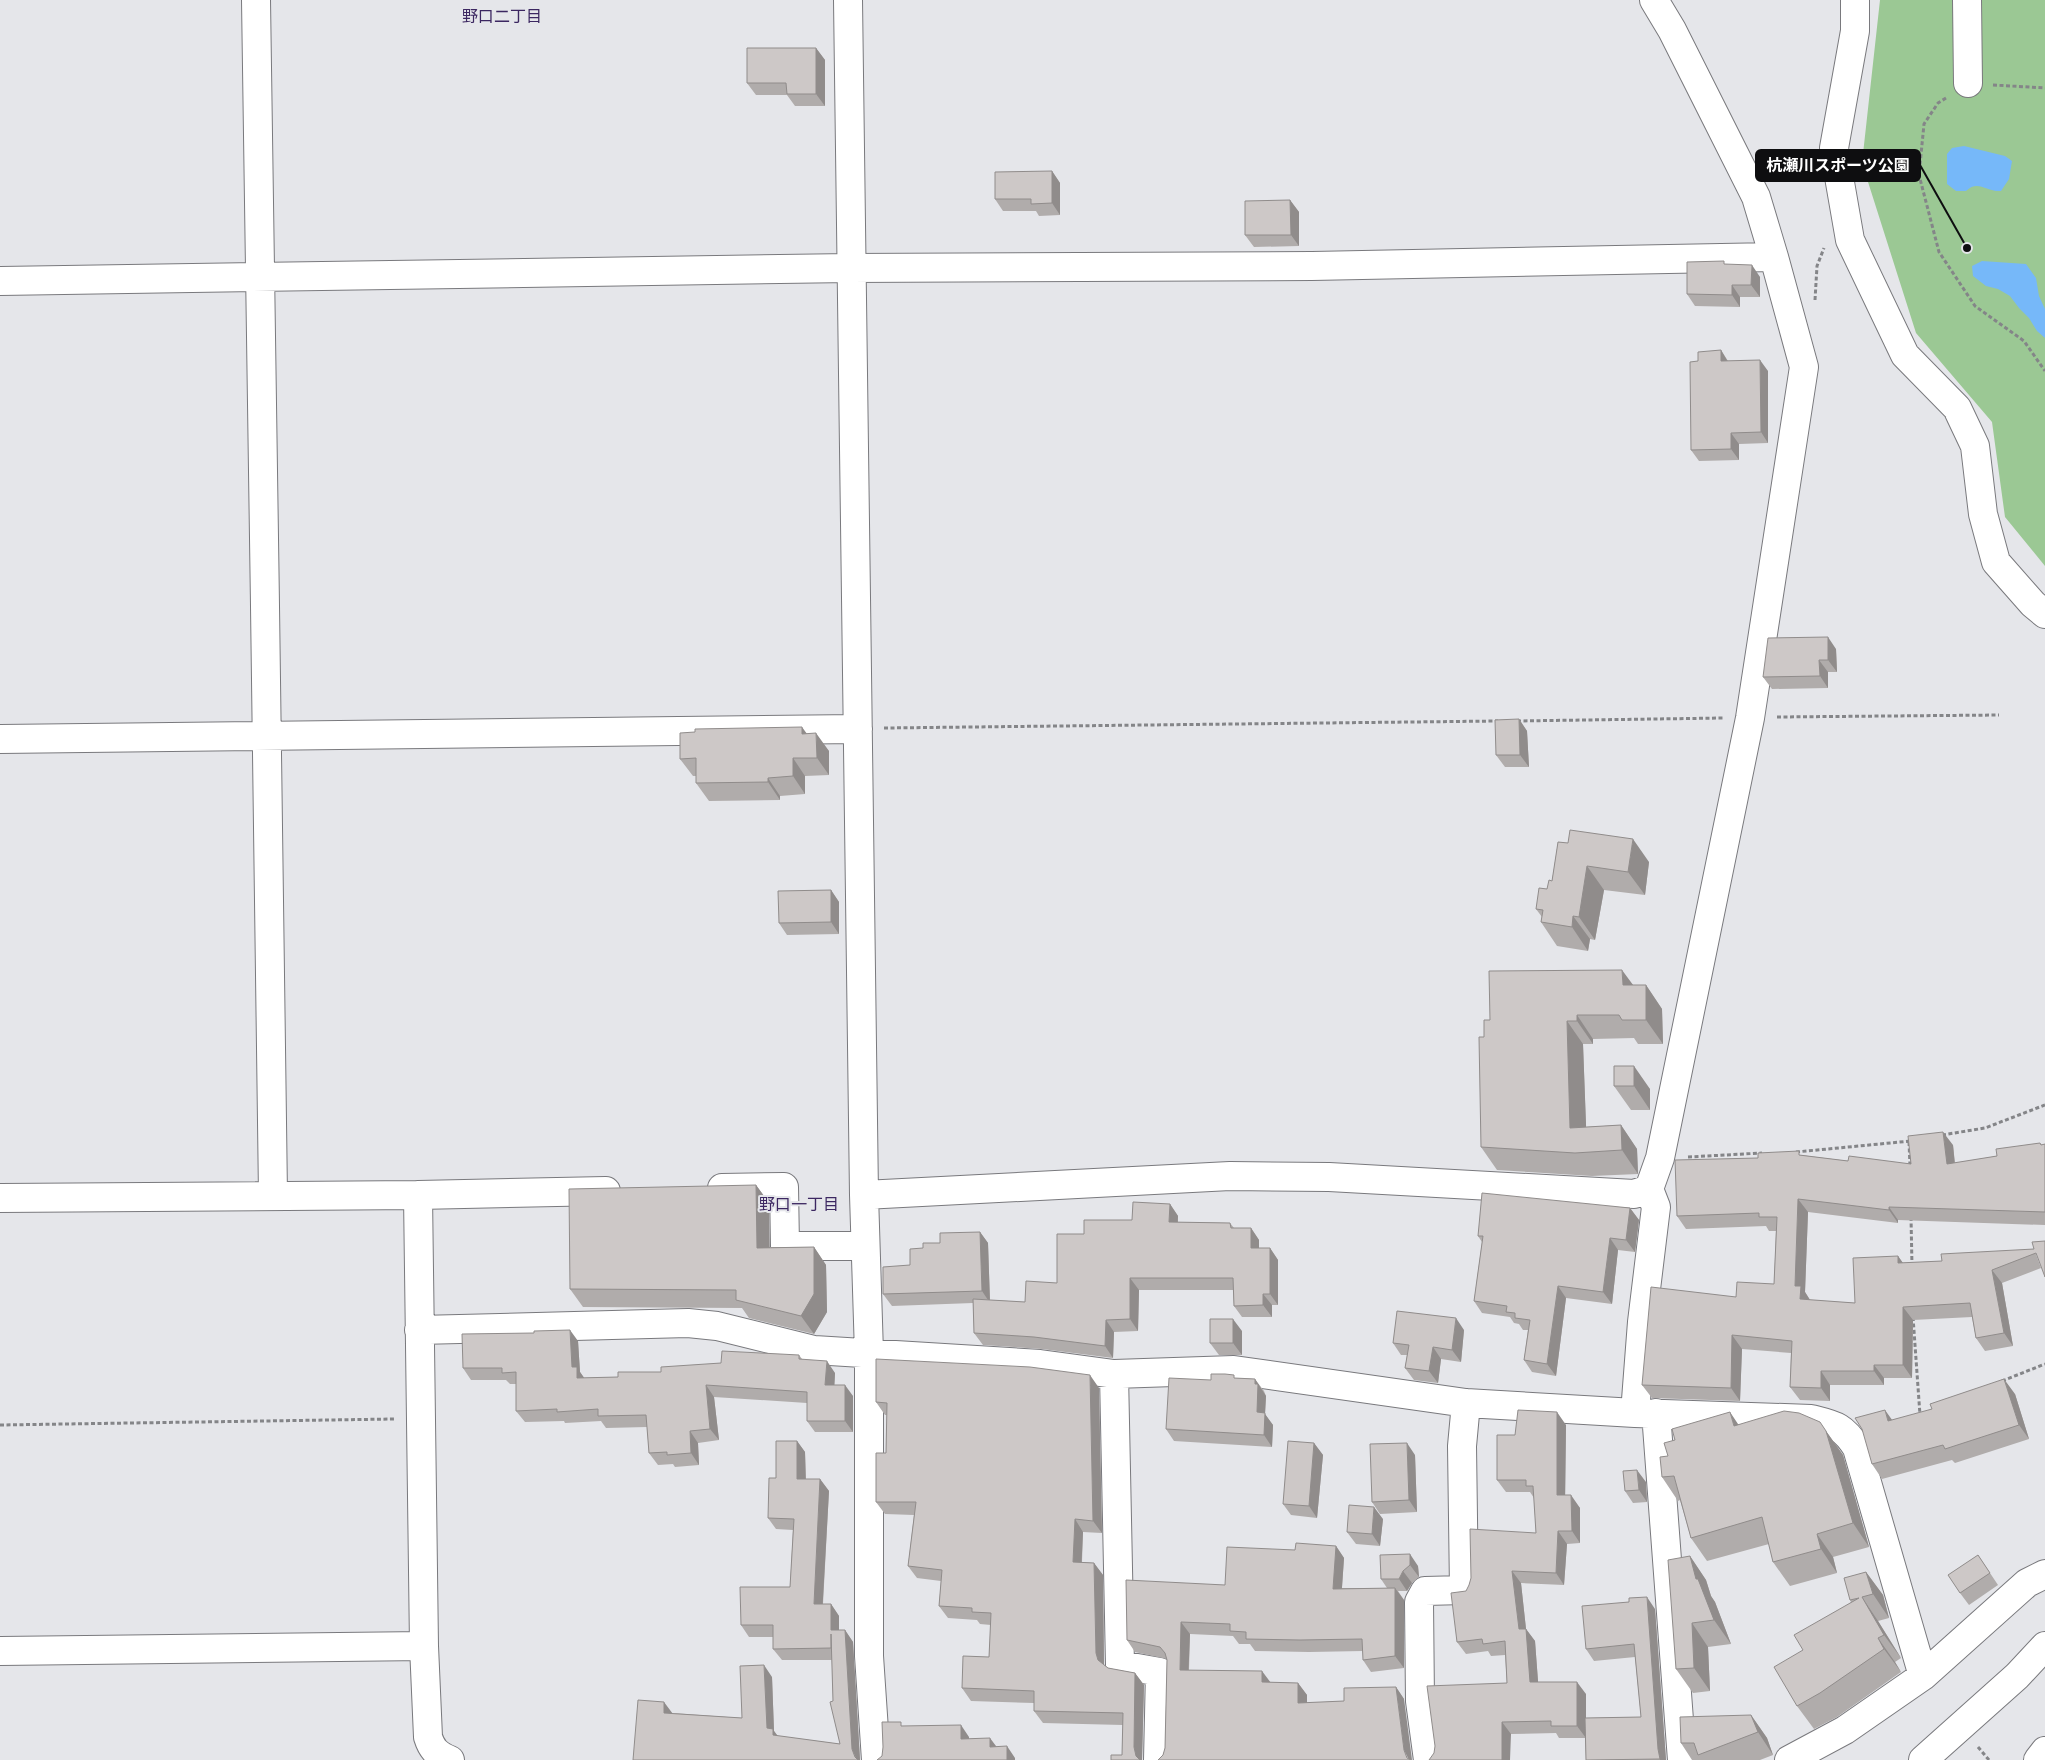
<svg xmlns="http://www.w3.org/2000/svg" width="2045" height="1760" font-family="Ubuntu,'Noto Sans JP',sans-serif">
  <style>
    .green { fill: #9bc894 }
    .water { fill: #76b8f9 }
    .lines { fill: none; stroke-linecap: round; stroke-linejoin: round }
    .minor-casing { stroke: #79797d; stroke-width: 30 }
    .path { stroke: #848588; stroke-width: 3; stroke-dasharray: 4 2.5; stroke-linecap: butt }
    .minor { stroke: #fff; stroke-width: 28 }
    .wall { fill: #b0acab }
    .shaded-wall { fill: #908c8b }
    .building { fill: #cdc8c7; stroke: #908c8b }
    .labels { text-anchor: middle; stroke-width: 4; stroke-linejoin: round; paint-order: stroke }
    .neighbourhood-label { font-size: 16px; fill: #3c2761; stroke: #e5e6ea }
    .leader { fill: none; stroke: #0e0e10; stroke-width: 2 }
    .callout-dot { fill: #0e0e10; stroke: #e5e6ea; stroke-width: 2 }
    .callout { fill: #0e0e10; stroke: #0e0e10; stroke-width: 2 }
    .callout-label { font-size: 16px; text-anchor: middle; font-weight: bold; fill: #fff }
  </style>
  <rect width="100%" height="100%" fill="#e5e6ea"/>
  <path class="green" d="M1880 0H2045V566L2005 517 1992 422 1916 333 1862 163Z"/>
  <path class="water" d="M1964 146 2005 156 2012 161 2009 179 2001 191C1986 192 1978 179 1966 191H1956L1947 184V154L1952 148Z
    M1982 261 2026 264 2036 278 2039 296 2045 309V338L2037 331 2029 318 2019 308 2010 296 1998 289 1986 286 1973 276 1972 266Z"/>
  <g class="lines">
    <g class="minor-casing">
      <path id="minor" d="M256 0C264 398 266 797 273 1195
        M848 0 864 1195 869 1353V1656L876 1760
        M1654 0 1672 30 1756 197 1774 257
        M1855 0V31L1834 148 1850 240 1905 355 1957 408 1975 446 1983 514 1996 562 2033 604 2045 614
        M1967 0 1968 83
        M0 281 850 268 1312 266 1774 257 1804 367 1750 718 1660 1158 1649 1189 1634 1194 1329 1177 1230 1176 864 1195
        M0 739 858 729
        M722 1188 784 1187 785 1246H865
        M418 1195 424 1646 428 1737C432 1750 438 1755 450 1760
        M0 1198 418 1195 606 1191
        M419 1330 688 1323 717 1326 814 1350 1040 1364 1114 1374 1234 1370 1466 1403 1635 1413 1811 1419C1835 1425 1843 1426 1857 1448L1923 1676
        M1114 1374 1120 1665 1160 1672 1158 1760
        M1635 1413 1642 1322 1656 1207 1649 1189
        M1656 1413 1682 1760
        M0 1651 424 1646
        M1428 1760 1420 1701 1419 1602 1425 1591 1464 1590 1462 1446 1466 1403
        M1789 1760 1845 1730 1923 1676 2027 1583 2045 1574
        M1923 1760 2017 1676 2045 1646
        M2038 1760 2045 1751"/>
    </g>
    <path class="path" d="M1993 85 2045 88
      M1946 98 1938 103 1924 124 1919 175 1939 252 1975 306 2024 341 2045 371
      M1815 300 1817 266 1824 248
      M1777 717 1999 715
      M1517 721 1723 718
      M884 728 1498 721
      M1942 1135 1985 1128 2045 1105
      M1909 1142 1910 1166
      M1796 1152 1911 1141
      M1688 1157 1762 1153
      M1911 1217 1912 1266
      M1913 1317 1920 1415
      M2002 1381 2045 1364
      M0 1425 395 1419
      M1978 1747 1989 1760"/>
    <use href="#minor" class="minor"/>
  </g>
  <path class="wall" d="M816 48 825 60V106H795L787 95H756L747 83Z
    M1052 171 1060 183V215L1039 216 1036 211H1003L995 199Z
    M1290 200 1299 212V246L1254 247 1245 235Z
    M1726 264 1760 277V297H1740V307L1695 306 1687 294Z
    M1721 350 1728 361 1768 371V443L1739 444V460L1699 461 1691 450 1698 361Z
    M1836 649 1837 672H1828V688L1772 689 1763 677Z
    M1519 719 1527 731 1529 767H1505L1496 755Z
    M807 734 829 751V775L805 776V794L780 796V800L709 801 696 783V776H693L680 759Z
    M1558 842 1649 862 1645 895 1604 890 1595 940 1590 939 1588 951 1557 946 1541 922 1542 917 1536 909 1552 881Z
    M831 890 839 902V934L787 935 779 923Z
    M1633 985H1646L1662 1009 1663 1044H1638L1634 1038 1593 1039V1044H1583L1586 1127 1621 1125 1637 1149 1638 1174 1592 1176 1497 1170 1481 1147 1484 1037 1490 1020Z
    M1614 1066 1650 1089V1110H1631L1614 1086Z
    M2040 1143 2042 1145 2045 1144V1225L1898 1220V1223L1808 1212 1805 1292 1810 1300 1855 1303 1898 1256 1903 1263 1942 1261 2034 1249 2041 1268 2002 1283 2013 1346 1985 1351 1976 1338 1972 1317 1913 1320 1912 1378H1884V1385H1830V1401L1800 1400 1790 1387 1791 1353 1742 1349 1740 1401 1652 1398 1642 1385 1736 1297 1774 1284 1776 1231H1769L1766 1226 1686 1229 1677 1216 1801 1155 1848 1161 1911 1164 1953 1145 1955 1163 1997 1156Z
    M756 1185 769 1203V1247H814L826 1265 827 1312 814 1334 749 1318 742 1308 583 1307 570 1289Z
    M1170 1204 1178 1216V1222L1230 1223 1234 1228H1251L1259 1240V1248H1270L1278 1260V1305H1272V1317H1242L1234 1306 1233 1290H1139L1138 1331 1114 1332 1113 1358 1042 1349 983 1345 974 1333 973 1303 892 1306 883 1294 910 1265 923 1248 980 1232 988 1243 990 1300 1025 1302 1057 1283 1084 1234 1132 1220Z
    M1630 1208 1639 1220 1635 1252 1618 1250 1612 1304 1566 1298 1556 1376 1532 1372 1524 1360 1528 1330H1523L1519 1324 1514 1323 1510 1317 1482 1313 1474 1301 1482 1242 1478 1236Z
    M1464 1330 1461 1362 1441 1359 1438 1383 1414 1380 1405 1368 1407 1355H1401L1393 1343Z
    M1242 1331V1355H1219L1210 1343Z
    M578 1341 580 1372 584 1378 618 1377 661 1372 721 1363 799 1355 802 1359 835 1373 834 1385 853 1396V1432H815L807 1421V1403L714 1397 719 1440 698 1443 699 1465 675 1467 673 1464 658 1465 649 1453 647 1427 606 1428 601 1421 565 1423 564 1421 525 1422 516 1411V1384H510L506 1380H471L463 1368Z
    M1236 1378 1255 1379 1264 1391 1266 1396 1265 1414 1273 1425 1272 1447 1174 1441 1166 1429 1211 1380Z
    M1099 1388 1102 1533 1083 1532 1082 1562 1094 1563 1103 1575 1104 1665 1108 1668 1135 1673 1144 1685 1142 1760H1111L1122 1755 1123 1725 1043 1723 1034 1711V1703L971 1701 962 1688 989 1657 991 1625 980 1624 977 1620 948 1618 939 1606 941 1581 917 1578 908 1566 914 1515 885 1514 876 1502 886 1453 887 1415H885L876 1402Z
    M2015 1394 2029 1439 1955 1463 1952 1460 1882 1479 1872 1464 1892 1420Z
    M1738 1424 1826 1431 1843 1455 1869 1547 1833 1557 1837 1573 1790 1586 1773 1562 1769 1544 1707 1561 1691 1538 1680 1500 1678 1501 1662 1477 1668 1456Z
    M1566 1425 1565 1495 1580 1508V1543L1567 1544 1564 1585 1521 1583 1526 1629 1535 1641 1538 1682 1586 1694V1718L1641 1717 1635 1657 1594 1661 1586 1649 1655 1609 1666 1760H1586L1585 1738H1559L1556 1733 1511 1734 1429 1760 1507 1683 1505 1655 1491 1656 1488 1651 1466 1654 1457 1642 1466 1591 1536 1533 1534 1498 1530 1492H1506L1497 1480 1515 1435Z
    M797 1441 805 1452 806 1479H820L829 1491 823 1604H831L839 1616V1630H845L853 1642 860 1760 672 1713 742 1718 772 1677 774 1731 778 1736 840 1744 833 1701 832 1660H782L773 1649V1637H749L741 1625 790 1587 793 1530 776 1529 768 1518 776 1478Z
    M1314 1443 1323 1455 1317 1518 1291 1515 1283 1504Z
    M1415 1455 1417 1512 1380 1514 1372 1502Z
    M1646 1482 1647 1502 1633 1503 1625 1491Z
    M1383 1519 1380 1546 1356 1544 1347 1532Z
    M1336 1546 1344 1558 1342 1588H1387L1381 1579 1380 1555 1418 1566 1419 1577 1412 1583 1407 1591H1398L1404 1600V1668L1371 1672 1363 1660V1651L1309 1652 1255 1651 1250 1644H1239L1233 1636 1190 1634 1189 1670 1270 1682 1298 1683 1307 1695V1703L1344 1701 1396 1687 1404 1699 1163 1755 1165 1748 1167 1659 1135 1652 1127 1640 1225 1585 1295 1550Z
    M1978 1555 1998 1585 1969 1605 1960 1593Z
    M1690 1556 1706 1580 1711 1596 1715 1602 1731 1644 1708 1647 1710 1691 1693 1693 1676 1669Z
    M1866 1572 1883 1595 1889 1618 1878 1621 1901 1658 1895 1662 1901 1672 1837 1717 1814 1729 1797 1706 1803 1650 1851 1602 1850 1600Z
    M1751 1715 1767 1738 1773 1755 1760 1760H1692L1681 1743Z"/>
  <path class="shaded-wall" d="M816 48 825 60V106L816 94Z
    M1052 171 1060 183V215L1052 203Z
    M1290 200 1299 212V246L1291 235Z
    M1752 265 1760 277V297L1751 285Z
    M1732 285 1740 297V307L1732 295Z
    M1721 350 1728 362 1721 361Z
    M1760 360 1768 371V443L1761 432Z
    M1731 433 1739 444V460L1731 449Z
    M1828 637 1836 649 1837 672 1828 660Z
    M1819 660 1828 672V688L1820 676Z
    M1519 719 1527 731 1529 767 1520 755Z
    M802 727 815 745 802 734Z
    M816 733 829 751V775L817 758Z
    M793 758 805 776V794L793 776Z
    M768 778 780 796V800L768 782Z
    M1633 839 1649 862 1645 895 1628 872Z
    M1587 866 1604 890 1595 940 1579 917Z
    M831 890 839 902V934L831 922Z
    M1573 916 1590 939 1588 951 1572 927Z
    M1622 970 1639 993 1623 985Z
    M1646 985 1662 1009 1663 1044 1646 1020Z
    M1577 1015 1593 1039V1044L1577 1021Z
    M1567 1021 1583 1044 1587 1151 1570 1128Z
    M1634 1066 1650 1089V1110L1634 1086Z
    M1621 1125 1637 1149 1638 1174 1622 1150Z
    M1943 1132 1953 1145 1956 1177 1947 1164Z
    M756 1185 769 1203 770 1265 757 1248Z
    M1798 1199 1808 1212 1805 1292 1810 1300 1800 1299 1795 1286Z
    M1170 1204 1178 1216 1177 1234 1169 1222Z
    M1889 1207 1898 1220V1223L1889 1210Z
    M1630 1208 1639 1220 1635 1252 1626 1240Z
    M1251 1228 1259 1240V1260L1251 1248Z
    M980 1232 988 1243 990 1303 982 1291Z
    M1610 1238 1618 1250 1612 1304 1603 1292Z
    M814 1247 826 1265 827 1312 814 1334 801 1316Z
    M1270 1248 1278 1260V1305L1270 1294Z
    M1898 1256 1907 1269 1898 1263Z
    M1992 1270 2002 1283 2013 1346 2004 1333Z
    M1130 1278 1139 1290 1138 1331 1130 1319Z
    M1558 1286 1566 1298 1556 1376 1547 1364Z
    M1263 1294 1272 1305V1317L1263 1305Z
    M1903 1307 1913 1320 1912 1378 1903 1365Z
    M1456 1318 1464 1330 1461 1362 1452 1350Z
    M1233 1319 1242 1331V1355L1233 1343Z
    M1106 1320 1114 1332 1113 1358 1105 1346Z
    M570 1330 578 1341 580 1372 585 1379 577 1378 572 1367Z
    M1732 1335 1742 1349 1740 1401 1731 1388Z
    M1433 1347 1441 1359 1438 1383 1429 1371Z
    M827 1361 835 1373 834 1396 825 1385Z
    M1874 1365 1884 1378V1385L1874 1371Z
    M1821 1371 1830 1385V1401L1821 1388Z
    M1090 1375 1099 1388 1102 1533 1093 1521Z
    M1255 1379 1266 1396 1265 1414 1273 1425 1272 1447 1264 1435 1257 1412Z
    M2004 1379 2015 1394 2029 1439 2019 1425Z
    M706 1385 714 1397 719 1440 710 1429Z
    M845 1385 853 1396V1432L845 1421Z
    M1885 1410 1895 1424 1888 1421Z
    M1557 1412 1566 1425 1565 1508 1557 1495Z
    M1730 1412 1746 1436 1734 1426Z
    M690 1431 698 1443 699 1465 691 1453Z
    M1826 1431 1843 1455 1869 1547 1853 1523Z
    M797 1441 805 1452 806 1490 797 1479Z
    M1314 1443 1323 1455 1317 1518 1309 1506Z
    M1407 1443 1415 1455 1417 1512 1409 1500Z
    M1637 1470 1646 1482 1647 1502 1639 1490Z
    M820 1479 829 1491 822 1616 814 1604Z
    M1571 1495 1580 1508V1543L1572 1531Z
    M1374 1507 1383 1519 1380 1546 1372 1534Z
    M1075 1519 1083 1532 1081 1574 1073 1562Z
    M1558 1531 1567 1544 1564 1585 1556 1573Z
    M1817 1534 1833 1557 1837 1573 1821 1549Z
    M1336 1546 1344 1558 1341 1601 1333 1589Z
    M1410 1554 1418 1566 1419 1577 1410 1565Z
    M1690 1556 1706 1580 1711 1596 1715 1602 1731 1644 1714 1620 1696 1579Z
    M1094 1563 1103 1575 1104 1665 1098 1660 1096 1653Z
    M1403 1571 1412 1583 1407 1591 1399 1579Z
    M1512 1571 1521 1583 1526 1629 1535 1641 1539 1694 1530 1682 1519 1629Z
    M1866 1572 1883 1595 1889 1618 1873 1594Z
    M1395 1588 1404 1600V1668L1395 1656Z
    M1647 1597 1655 1609 1666 1760H1660L1658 1749Z
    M1862 1597 1878 1621 1901 1658 1884 1635Z
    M831 1604 839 1616V1642L831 1630Z
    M1181 1622 1190 1634 1188 1682 1180 1670Z
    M1692 1623 1708 1647 1710 1691 1694 1668Z
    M845 1630 853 1642 860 1760H857L852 1749Z
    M1878 1638 1895 1662 1901 1672 1884 1649Z
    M764 1665 772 1677 774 1731 781 1741V1747L767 1728Z
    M1262 1671 1271 1683 1262 1682Z
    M1135 1673 1144 1685 1142 1760H1139L1136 1756 1134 1747Z
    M1577 1682 1586 1694V1738L1577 1726Z
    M1298 1683 1307 1695V1715L1298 1703Z
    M1396 1687 1404 1699 1412 1760H1409L1404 1750Z
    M664 1702 673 1714 664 1713Z
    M1751 1715 1767 1738 1773 1755 1758 1732Z
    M1502 1722 1511 1734 1510 1760H1502Z
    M961 1725 969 1737V1751L961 1739Z
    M990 1738 999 1750 990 1747Z
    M1007 1746 1015 1758V1760H1007Z"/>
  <path class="building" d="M747 48H816V94H787L786 83H747Z
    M1052 171V203L1031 204V199H995V172Z
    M1290 200 1291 235H1245V201Z
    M1724 261V264L1752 265 1751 285H1732V295L1687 294V262Z
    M1721 350V361L1760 360 1761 432 1731 433V449L1691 450 1690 362 1698 361V352Z
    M1828 637V660H1819L1820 676 1763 677 1768 638Z
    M1519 719 1520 755H1496L1495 720Z
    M802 727V734L816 733 817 758H793V776L768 778V782L696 783V758L680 759V733L695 732V729Z
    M1570 830 1633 839 1628 872 1587 866 1579 917 1573 916 1572 927 1541 922 1543 910 1536 909 1539 888 1547 889 1549 880 1552 881 1558 842 1568 843Z
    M831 890V922L779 923 778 891Z
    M1622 970 1623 985H1646V1020H1622L1619 1015H1577V1021H1567L1570 1128 1621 1125 1622 1150 1575 1153 1481 1147 1479 1037H1484V1020H1490L1489 971Z
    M1614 1066H1634V1086H1614Z
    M1943 1132 1947 1164 1997 1156 1996 1149 2040 1143 2041 1145 2045 1144V1212L1889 1207V1210L1798 1199 1795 1286H1801L1800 1299 1855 1303 1853 1258 1898 1256V1263L1942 1261 1941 1254 2034 1249 2032 1242 2045 1241V1277L2036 1253 1992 1270 2004 1333 1976 1338 1970 1303 1903 1307V1365H1874V1371H1821V1388L1790 1387 1792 1341 1732 1335 1731 1388 1642 1385 1651 1287 1736 1297 1737 1282 1774 1284 1777 1217H1759V1213L1677 1216 1675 1160 1758 1158V1153L1799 1151V1155L1848 1161 1849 1156 1911 1164 1908 1136Z
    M756 1185 757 1248 814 1247V1294L801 1316 736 1300V1290L570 1289 569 1189Z
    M1482 1193 1630 1208 1626 1240 1610 1238 1603 1292 1558 1286 1547 1364 1524 1360 1530 1320 1515 1318V1313L1506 1312 1507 1306 1474 1301 1483 1236H1478Z
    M1133 1202 1170 1204 1169 1222 1230 1223 1231 1228H1251V1248H1270V1294H1263V1305L1234 1306 1233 1278H1130V1319L1106 1320 1105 1346 1034 1337 974 1333 973 1299 1025 1302 1026 1281 1057 1283V1234H1084V1220H1132Z
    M980 1232 982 1291 883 1294V1267L910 1265V1249L923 1248V1243H940V1233Z
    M1397 1311 1456 1318 1452 1350 1433 1347 1429 1371 1405 1368 1409 1345 1393 1343Z
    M1210 1319H1233V1343H1210Z
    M570 1330 572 1367H577V1378L618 1377V1372H661V1367L721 1363 722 1351 799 1355V1359L827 1361 825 1385H845V1421H807V1392L706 1385 710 1429 690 1431 691 1453 667 1455V1452L649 1453 646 1415 598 1416V1409L557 1412V1409L516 1411V1372L502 1373V1368H463L462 1334 534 1333V1331Z
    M876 1359 1030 1367 1090 1375 1093 1521 1075 1519 1073 1562 1094 1563 1096 1653 1098 1660 1108 1668 1135 1673 1134 1747 1136 1756 1140 1760H1111V1755H1122L1123 1713 1034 1711V1691L962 1688 963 1656 989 1657 991 1613 972 1612V1608L939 1606 942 1570 908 1566 916 1502H876V1453H886L887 1403 876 1402Z
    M1211 1374H1225L1234 1375V1378L1255 1379V1384H1258L1257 1412 1265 1413 1264 1435 1166 1429 1169 1378 1211 1380Z
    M2004 1379 2019 1425 1945 1449 1943 1445 1872 1464 1862 1429 1855 1418 1885 1410 1888 1421 1932 1409 1930 1404Z
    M1518 1410 1557 1412V1495H1571L1572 1531H1558L1556 1573 1512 1571 1519 1629H1526L1530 1682H1577V1726H1551V1721L1502 1722V1760H1429L1434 1753 1435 1746 1427 1686 1507 1683 1505 1641 1483 1644 1482 1639 1457 1642 1451 1593 1466 1591 1469 1585 1471 1578 1470 1529 1536 1533 1533 1486H1526V1480H1497V1435H1515Z
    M1784 1411 1799 1413 1820 1422 1826 1431 1853 1523 1817 1534 1821 1549 1773 1562 1762 1517 1691 1538 1674 1476 1662 1477 1660 1457 1668 1456 1664 1443 1675 1440 1672 1429 1730 1412 1734 1426Z
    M776 1441H797V1479H820L814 1604H831V1630H845L852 1749 855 1757 858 1760H633L638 1700 664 1702V1713L742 1718 740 1666 764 1665 767 1728 773 1729V1735L840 1744 830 1702 833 1701 831 1634V1648L773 1649V1625H741L740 1587H790L794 1519 768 1518 769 1478H776Z
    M1288 1441 1314 1443 1309 1506 1283 1504Z
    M1407 1443 1409 1500 1372 1502 1370 1444Z
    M1637 1470 1639 1490 1625 1491 1623 1471Z
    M1349 1505 1374 1507 1372 1534 1347 1532Z
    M1296 1543 1336 1546 1333 1589 1395 1588V1656L1363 1660 1362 1639 1300 1640 1246 1639V1632L1230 1631V1624L1181 1622 1180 1670 1262 1671V1682L1298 1683V1703L1344 1701V1688L1396 1687 1404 1750 1407 1758 1411 1760H1158L1163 1755 1165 1748 1167 1660 1165 1653 1160 1647 1127 1640 1126 1580 1225 1585 1227 1547 1295 1550Z
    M1410 1554V1565L1403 1571 1399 1579H1381L1380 1555Z
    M1978 1555 1990 1573 1960 1593 1948 1575Z
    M1690 1556 1696 1579H1698L1714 1620 1692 1623 1694 1668 1676 1669 1668 1560Z
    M1866 1572 1873 1594 1862 1597 1884 1635 1878 1638 1884 1649 1820 1693 1797 1706 1774 1667 1803 1650 1794 1635 1859 1598 1850 1600 1844 1578Z
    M1647 1597 1658 1749 1660 1759 1586 1760 1585 1718 1641 1717 1634 1644 1586 1649 1582 1606 1629 1602V1598Z
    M1751 1715 1758 1732 1698 1755 1694 1743H1681L1680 1717Z
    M882 1722H901V1726L961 1725V1739L990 1738V1747L1007 1746V1760H877L882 1756 883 1747Z"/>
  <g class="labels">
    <g class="neighbourhood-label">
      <text x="502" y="22">野口二丁目</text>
      <text x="799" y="1210">野口一丁目</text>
    </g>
  </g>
  <path class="leader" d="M1967 248L1920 165"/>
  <circle class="callout-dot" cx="1967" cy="248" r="5"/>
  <rect class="callout" x="1756" y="150" width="164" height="31" rx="5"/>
  <g class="callout-label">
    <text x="1838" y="171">杭瀬川スポーツ公園</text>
  </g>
</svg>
